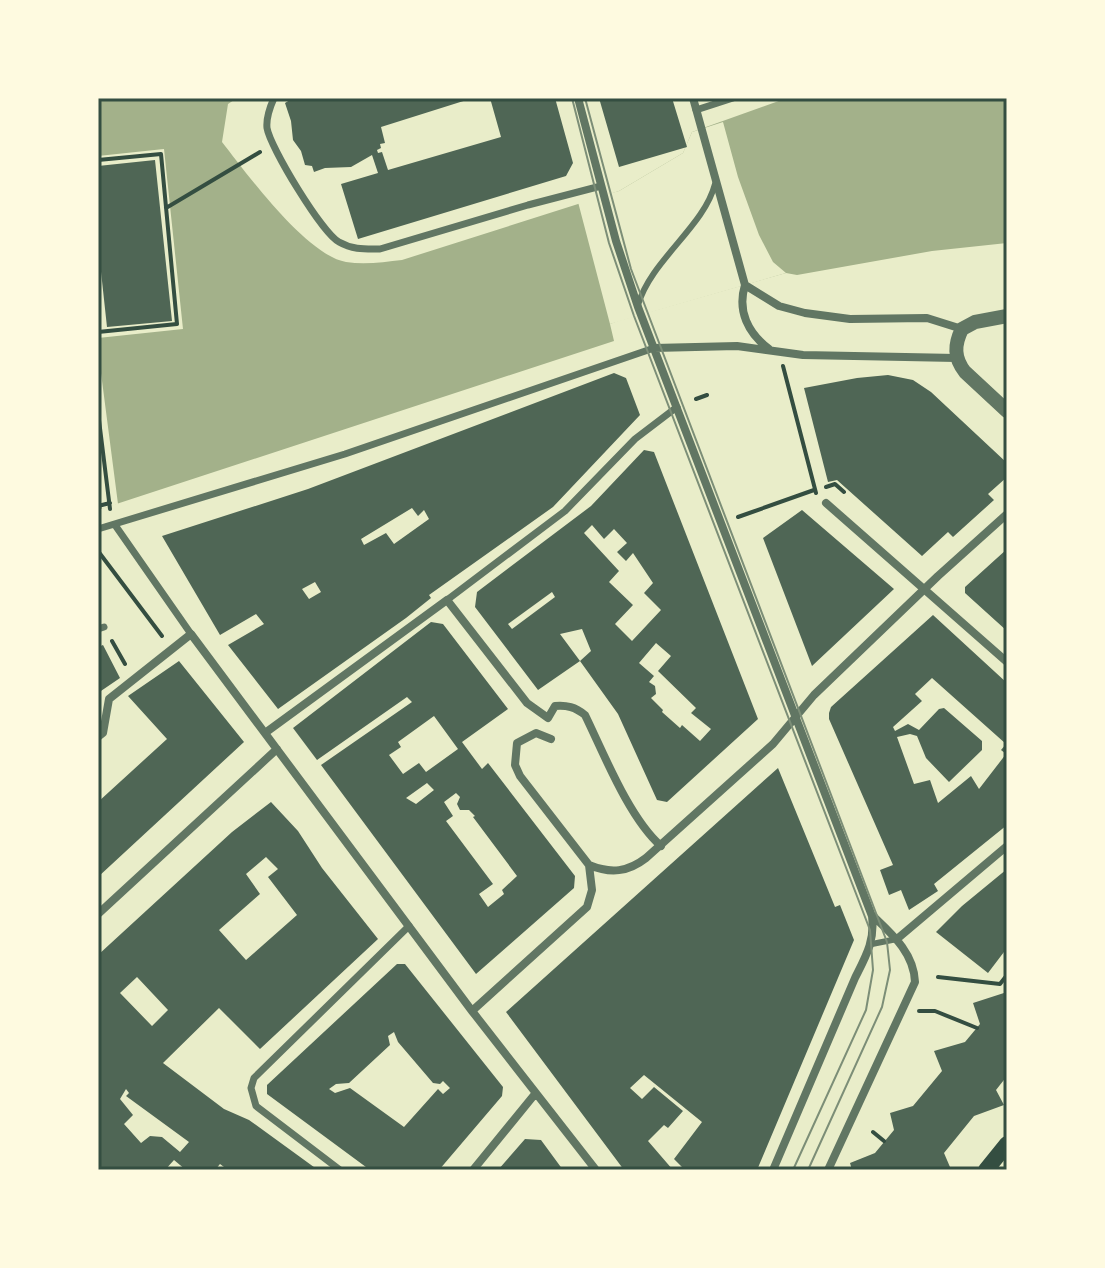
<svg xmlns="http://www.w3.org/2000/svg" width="1105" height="1268" font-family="Figtree,sans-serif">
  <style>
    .water { fill: #a3b18a }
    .pier { fill: #e9edc9 }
    .building { fill: #4f6655; fill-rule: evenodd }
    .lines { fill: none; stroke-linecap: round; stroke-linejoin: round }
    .path { stroke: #344e41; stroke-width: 4 }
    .service { stroke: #617663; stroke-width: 6 }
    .pedestrian { stroke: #617663; stroke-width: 7 }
    .minor { stroke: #617663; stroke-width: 8 }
    .tertiary { stroke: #617663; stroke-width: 14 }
    .secondary { stroke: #344e41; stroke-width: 16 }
    .tram { stroke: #7c8e77; stroke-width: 2 }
    .neatline { fill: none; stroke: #344e41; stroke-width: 3 }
  </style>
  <rect width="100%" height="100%" fill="#e9edc9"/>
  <path class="water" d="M98 98H237L228 104 222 142C247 174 306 255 346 262 365 265 384 262 402 260L619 191 683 153 692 132 787 98H1007V243L932 251 797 275 786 273 618 321 610 324 614 341 98 510Z"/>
  <path class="pier" d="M723 122 738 177 759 235 773 262 786 273 610 324 578 202 619 191 683 153 692 132Z
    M164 149 183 329 98 338V156Z
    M98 350 118 504 102 509 98 478Z"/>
  <path class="building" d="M293 98H473L381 127 385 143 380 144 381 148 377 150 378 153 382 152 388 170 501 137 490 98H555L573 163 566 176 358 239 341 184 378 173 372 155 351 167 325 168 314 172 312 166 305 165 301 151 293 140 291 121 285 103Z
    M599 98H672L687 147 619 167Z
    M155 160 172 321 107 327 98 244V166Z
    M614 373 626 378 640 415 553 507 429 595 431 598 406 618 278 709 228 645 264 624 256 614 220 635 162 536 308 489ZM412 508 418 516 424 510 429 519 394 544 386 533 364 545 361 539ZM315 582 321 592 309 599 302 589Z
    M888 375 913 380 931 392 1007 463V477L988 494 994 500 953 537 948 532 922 556 837 480 828 482 804 388 857 378Z
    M644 450 654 452 758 719 667 802 657 800 618 714 580 661 538 690 475 607 477 592 591 506ZM592 525 604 539 614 529 627 543 617 552 626 561 633 553 653 583 644 593 661 610 632 641 615 624 633 605 609 582 619 571 584 533ZM552 592 555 597 512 629 508 624ZM582 629 591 651 580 661 560 634ZM656 643 671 656 658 671 696 708 691 713 711 729 700 741 682 725 680 728 662 712 663 710 651 698 656 694 655 686 649 682 654 676 639 663Z
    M802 510 894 589 812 666 763 538Z
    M1007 549V631L965 593V587Z
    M933 615 1007 683V825L934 884 938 891 909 910 901 890 889 895 880 870 893 865 829 719V713L831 707ZM932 678 1006 744 1001 750 1006 754 979 789 971 776 938 803 930 780 914 784 897 737 910 734 917 736 926 758 949 782 982 750V741L944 708 939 709 919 730 908 724 895 731 893 727 922 701 915 694Z
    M431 622 443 624 508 709 462 742 482 769 488 763 575 876 574 888 476 974 321 765 412 702 407 697 317 760 293 728ZM434 716 458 749 426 772 419 763 403 774 389 755 401 747 398 742ZM427 783 434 790 416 804 406 798ZM456 793 460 797 457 804 460 810H469L475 816 473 817 517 876 502 890 504 894 488 907 479 894 493 884 446 821 453 816 444 802Z
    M103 645 120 678 98 693V647Z
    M179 661 244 742 98 877V802L167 739 128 696Z
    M778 768 835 907 840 905 854 940 757 1170H685L674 1159 702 1122 644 1075 630 1088 642 1099 654 1087 683 1111 668 1128 664 1125 648 1141 673 1170H624L506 1012Z
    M271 802 298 831 322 868 378 939 260 1049 219 1008 163 1063 224 1109 249 1120 318 1170H228L220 1164 215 1170H186L174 1160 165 1170H98V955L232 832ZM266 857 278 869 268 877 297 915 246 960 219 930 260 894 246 874ZM137 977 168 1010 152 1026 120 993ZM126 1089 129 1093 126 1096 189 1142 180 1152 162 1137 150 1136 141 1143 124 1124 133 1115 120 1099Z
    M1007 869V948L988 973 936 932 962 906Z
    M397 964H405L503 1087 502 1096 439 1170H370L267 1094V1085ZM394 1032 398 1042 433 1083 440 1084 443 1081 450 1088 443 1094 438 1089 404 1127 350 1088 335 1093 329 1089 336 1084 349 1083 390 1045 388 1036Z
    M1007 992V1076L996 1090 1004 1105 974 1116 944 1153 950 1167 942 1170H852L850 1163 875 1153 894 1130 890 1113 913 1106 942 1071 934 1051 965 1042 980 1024 973 1003Z
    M525 1139 541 1140 563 1170H498Z"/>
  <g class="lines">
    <path class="path" d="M98 160 161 154 177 324 98 332
      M166 208 260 152
      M783 366 816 493
      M696 399 707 395
      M98 412 110 509
      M826 487 835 484 844 492
      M98 506 110 503
      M738 517 814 490
      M98 551 162 636
      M112 641 125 664
      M938 977 1000 984 1007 975
      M919 1011H935L977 1028
      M873 1132 884 1141"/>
    <path class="service" d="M638 305C651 260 704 227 715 184
      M872 944 897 939"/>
    <path class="pedestrian" d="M274 98C270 107 266 118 267 128 270 147 322 233 339 242 353 250 365 249 380 249L528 205 601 186
      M696 110 733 98
      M115 525 191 634
      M98 529 345 454 654 348
      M447 600 565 511 635 439 677 407
      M98 629 104 627
      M340 1170 256 1106 251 1088 254 1078 409 926"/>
    <path class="minor" d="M578 98 616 241 638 307 872 916C875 941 866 956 855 978L773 1170
      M693 98 745 285C737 311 748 333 769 349
      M745 285 779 306 805 313 850 319 927 318 962 329
      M654 348 737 346 803 355 956 358
      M826 503 1007 662
      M265 733 447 600 527 703 548 718 555 706C567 705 575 707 585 715 604 754 629 818 661 846
      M98 737 103 733 109 699 191 634 472 1011 596 1170
      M589 865C611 874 628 872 646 858L773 744 814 695 938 576 1007 514
      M98 914 277 749
      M897 939 1007 846
      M472 1011 587 907 592 890 589 865 520 776 515 765 517 743 536 733 551 739
      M473 1170 535 1094
      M828 1170 915 982C914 953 892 934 873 916"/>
    <path class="tertiary" d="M1007 316 975 322 962 329C954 345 954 358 965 372L1007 411"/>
    <path class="secondary" d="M986 1170 1007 1144"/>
    <path class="tram" d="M572 98 609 243 634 316 870 930 873 970 866 1010 793 1170
      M585 98 631 269 887 942 890 970 882 1007 808 1170"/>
  </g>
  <rect width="1105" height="1268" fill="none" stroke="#fefae0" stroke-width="200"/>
  <rect x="100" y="100" width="905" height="1068" class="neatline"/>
</svg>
